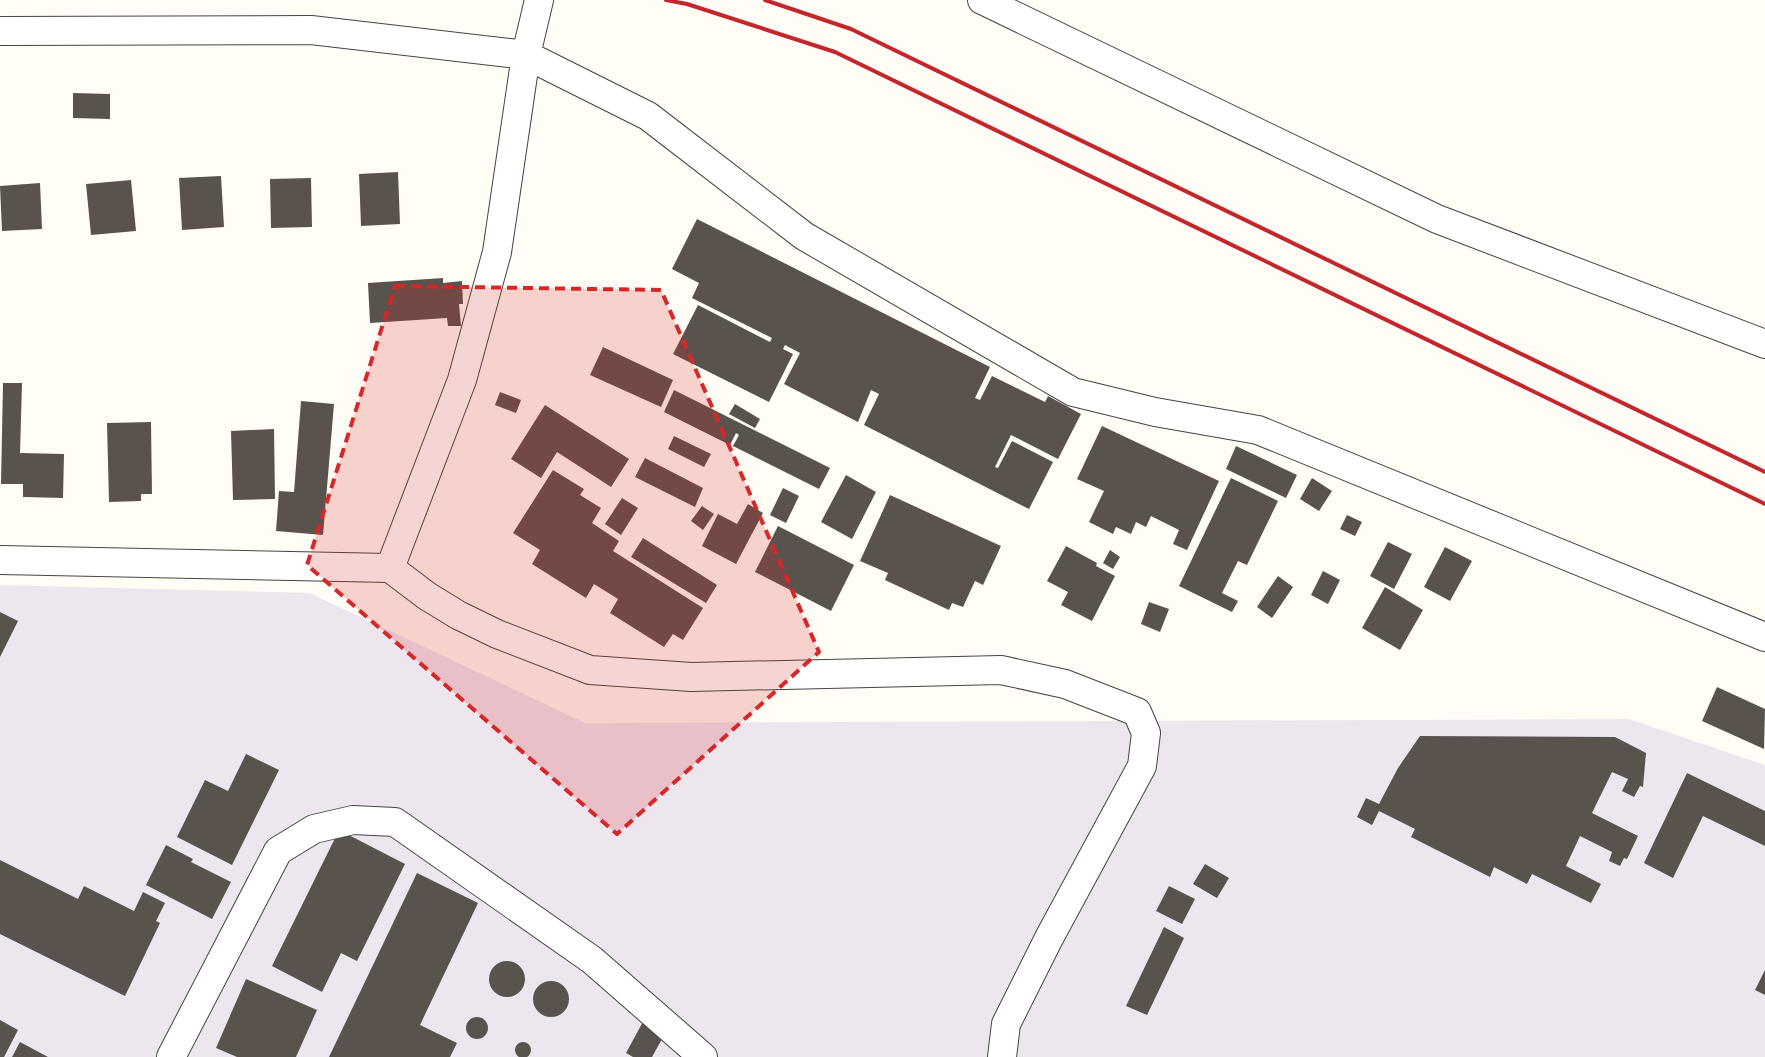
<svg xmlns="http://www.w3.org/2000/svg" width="1765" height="1057" font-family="'Roboto Serif',serif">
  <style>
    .industrial { fill: #eee6ef }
    .building { fill: #5a524d }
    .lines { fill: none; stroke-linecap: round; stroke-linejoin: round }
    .minor-casing { stroke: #444; stroke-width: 30 }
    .minor { stroke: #fff; stroke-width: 28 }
    .rail { stroke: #c4262e; stroke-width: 4 }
    .marked { fill: #d62828; fill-opacity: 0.2; stroke: #d62828; stroke-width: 4; stroke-dasharray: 10 6; stroke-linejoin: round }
  </style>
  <rect width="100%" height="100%" fill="#fffdf5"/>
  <path class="industrial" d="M0 585 310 593 585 723 1629 719 1765 765V1057H0Z"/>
  <path class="building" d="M73 93 110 94V119L73 118Z
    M398 172 400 224 361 226 359 174Z
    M221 176 224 227 182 230 179 178Z
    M311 178 312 227 271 228 270 179Z
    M131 180 136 231 91 235 86 184Z
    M40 183 42 229 2 231 0 186Z
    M697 219 990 367 975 398 980 400 992 376 1045 402 1048 396 1081 414 1058 459 1011 435 995 467 998 468 1012 441 1053 462 1029 509 864 425 879 394 871 390 858 422 784 384 800 353 785 345 783 349 793 354 769 402 673 354 698 305 770 342 772 338 692 298 699 283 672 269Z
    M443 278V283L462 281 463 304H459L461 326H448L447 318 370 323 368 283Z
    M603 347 673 380 661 407 590 375Z
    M3 383H22L20 453 64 454 63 498 23 497V484H1Z
    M674 390 830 468 819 489 733 446 739 435 736 433 730 445 664 412Z
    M500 392 521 400 516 413 495 405Z
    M301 401 334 404 323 535 276 531 279 491 294 492Z
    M735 404 760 419 755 428 729 414Z
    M545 405 629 459 611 487 557 452 541 478 511 459Z
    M151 422 152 494H141V501L109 502 107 423Z
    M1102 426 1219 481 1187 550 1173 544 1179 530 1151 516 1146 527 1136 522 1131 534 1116 527 1113 534 1089 522 1104 491 1077 479Z
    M274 429 275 499 233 500 231 431Z
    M674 436 711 454 704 467 668 449Z
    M1236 446 1297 475 1286 498 1226 469Z
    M645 458 703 488 695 507 635 477Z
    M553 470 584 489 580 495 601 508 592 523 619 541 613 551 703 608 683 640 673 634 664 647 610 613 618 599 594 584 586 598 532 564 540 550 513 533Z
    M846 475 876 492 852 539 821 522Z
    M1231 478 1278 501 1247 565 1238 561 1222 593 1238 601 1232 612 1179 586Z
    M1312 478 1332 491 1319 511 1300 499Z
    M783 488 799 496 786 523 770 515Z
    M890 495 1001 546 983 585 975 581 963 607 952 603 949 610 885 580 888 573 860 561Z
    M622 498 638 508 621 535 605 524Z
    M748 504 763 513 736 564 702 546 718 514 737 524Z
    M702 506 714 514 703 530 691 521Z
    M1347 515 1362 522 1355 536 1340 529Z
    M778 526 854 565 831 611 755 572Z
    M643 538 717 585 706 603 631 557Z
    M1388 542 1412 554 1394 589 1370 576Z
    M1066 546 1097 563 1096 566 1115 576 1092 621 1061 605 1068 592 1047 581Z
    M1445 547 1472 561 1450 601 1424 587Z
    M1110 550 1120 557 1113 569 1103 563Z
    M1323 571 1340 580 1328 604 1311 595Z
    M1278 576 1293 587 1272 618 1257 607Z
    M1385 587 1423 610 1400 650 1362 628Z
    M1149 602 1169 609 1160 632 1141 624Z
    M0 612 18 621 0 657Z
    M1717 687 1765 709 1764 749 1702 721Z
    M1420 736 1615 737 1646 753 1643 787 1640 786 1634 797 1622 791 1628 779 1612 772 1592 813 1638 836 1627 859 1624 858 1620 866 1609 861 1612 852 1580 836 1566 866 1601 884 1591 903 1532 874 1527 884 1494 867 1490 877 1411 837 1415 829 1379 811 1372 825 1357 817 1366 798 1379 804 1398 768Z
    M246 754 279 770 232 865 177 837 205 780 228 791Z
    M1687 773 1765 811V846L1703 816 1673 878 1644 863Z
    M339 830 405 864 357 961 341 953 322 992 272 966Z
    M166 845 193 859 191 862 231 882 212 919 146 885Z
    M0 860 78 899 84 886 134 911 143 892 165 903 156 921 160 923 125 996 0 934Z
    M1205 864 1229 878 1217 898 1193 884Z
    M417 873 478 903 420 1025 457 1043 450 1057H329Z
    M1169 886 1195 899 1182 924 1156 911Z
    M1164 927 1184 938 1147 1015 1126 1006Z
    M489 979a18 18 0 1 1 36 0a18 18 0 1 1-36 0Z
    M1765 970V995L1755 990Z
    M246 979 317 1010 296 1057H237L216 1048Z
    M533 999a18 18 0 1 1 36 0a18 18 0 1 1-36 0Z
    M466 1028a11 11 0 1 1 22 0a11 11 0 1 1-22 0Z
    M645 1018 667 1030 652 1057H633L626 1053Z
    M0 1020 18 1030 4 1057H0Z
    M515 1050a8 8 0 1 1 16 0a8 8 0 1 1-16 0Z
    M20 1042 48 1057H12Z"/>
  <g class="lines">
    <g class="minor-casing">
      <path id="minor" d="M982 0 1437 219 1765 344
        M0 31 311 30 526 55 648 116 804 236 1073 392 1155 412 1258 430 1765 637
        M0 560 390 568 427 596 458 615 497 634 590 670 691 677 1001 670 1065 684 1137 712 1146 733 1142 766 1049 938 1006 1024 1002 1057
        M390 568 462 380 497 252 526 55 539 0
        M171 1057 278 851 314 829 353 820 395 822 592 960 703 1057"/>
    </g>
    <use href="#minor" class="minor"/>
    <path class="rail" d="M666 0 687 4 835 52 1765 504
      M765 0 851 29 1765 472"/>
  </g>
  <path class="marked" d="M395 286 661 290 819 652 617 834 307 565Z"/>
</svg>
